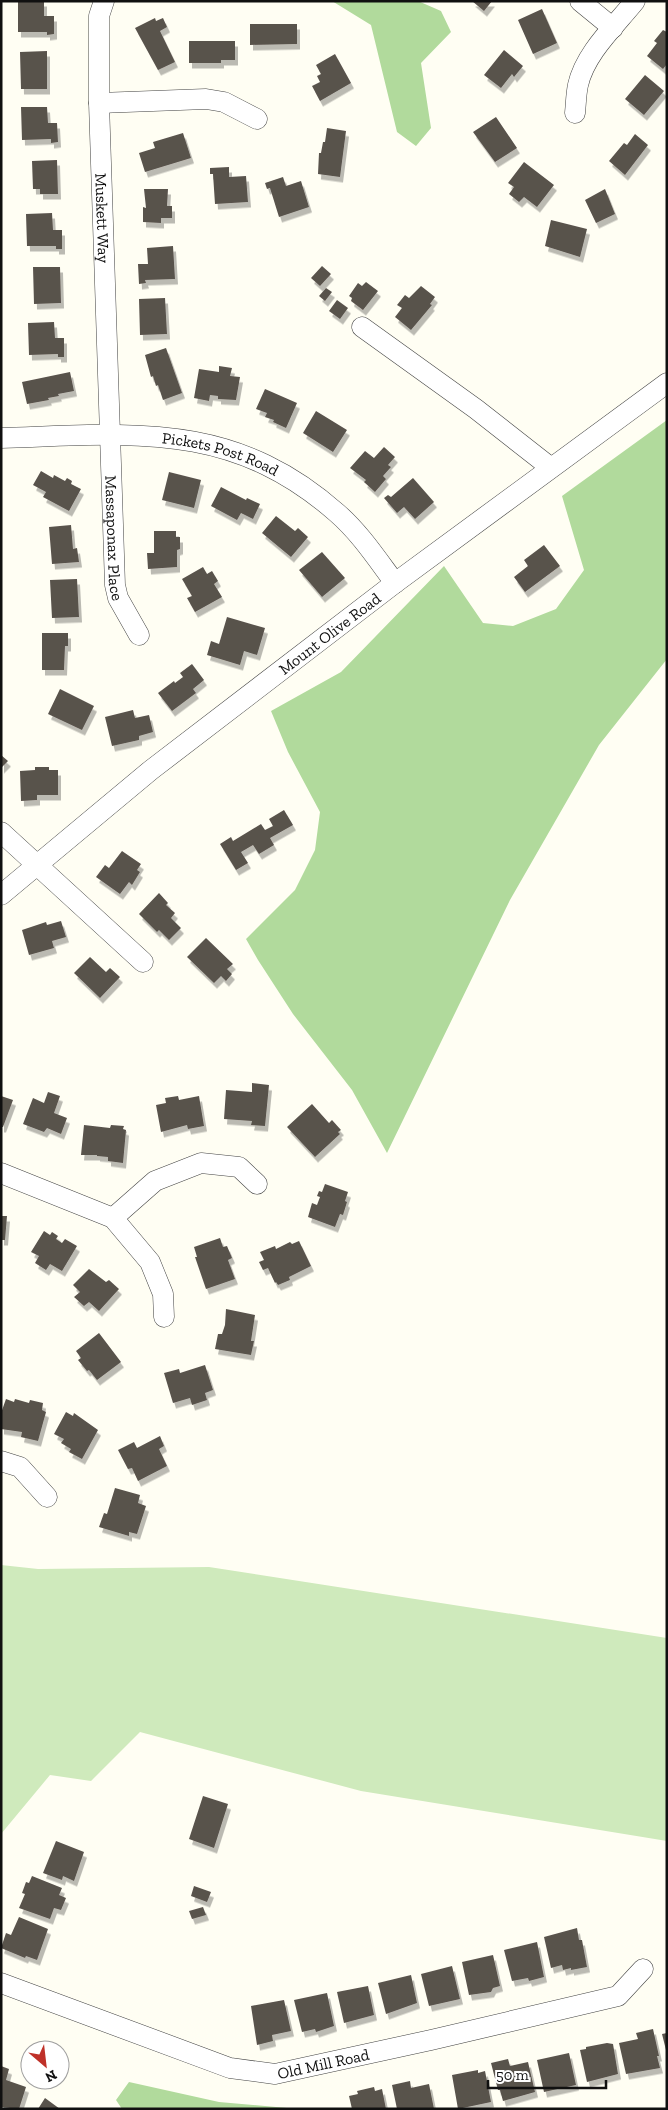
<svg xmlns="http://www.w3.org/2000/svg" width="668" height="2110" font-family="'Zilla Slab',serif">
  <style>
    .green { fill: #cfeabc }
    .forest { fill: #b1da9c }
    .building { fill: #59524c; filter: url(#shadow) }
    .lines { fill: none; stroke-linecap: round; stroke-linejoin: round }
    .minor-casing { stroke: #434343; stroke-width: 21 }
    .minor { stroke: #fff; stroke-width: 20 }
    .labels { text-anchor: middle; stroke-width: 5; stroke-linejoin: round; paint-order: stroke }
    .street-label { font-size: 16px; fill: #101010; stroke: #fff }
  </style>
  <defs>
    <filter id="shadow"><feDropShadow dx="3" dy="5.5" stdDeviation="0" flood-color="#0004"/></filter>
  </defs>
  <rect width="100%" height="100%" fill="#fffef3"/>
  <path class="green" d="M1 1565 38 1569 209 1567 667 1638V1841L361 1791 140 1732 91 1781 50 1775 1 1834Z"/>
  <path class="forest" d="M332 1H418L441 11 451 32 421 63 431 128 416 146 397 132 371 25Z
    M667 420V659L599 745 510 900 387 1153 352 1090 293 1014 258 960 246 939 295 890 315 850 320 812 288 752 271 711 341 672 444 566 483 623 513 626 556 609 584 570 562 496Z
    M129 2082 219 2102 298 2109H122L116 2100Z"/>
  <path class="building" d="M18 1H44V16H54V34L47 35V32H18Z
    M472 1H492L484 11Z
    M542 9 557 43 533 54 518 20Z
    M155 18 156 21 163 18 167 27 160 31 175 62 158 70 135 28Z
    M250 24H297V44L250 45Z
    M663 30 667 32V64L663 69 647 56 657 43 654 41Z
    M189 41H235V60H221V63H189Z
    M504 50 523 66 514 77 512 74 501 88 484 75Z
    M47 51V89H21L20 52Z
    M335 54 351 83 320 101 312 86 320 82 317 76 321 74 316 65Z
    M645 75 664 91 644 115 625 99Z
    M21 107H47L48 123H57L58 142 51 143V139L22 140Z
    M496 117 517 148 495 162 473 132Z
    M327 128 346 131 340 177 318 174 319 153H321L323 142H325Z
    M183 133 191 158 145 172 139 153 155 148 153 142Z
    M635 134 648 145 625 175 609 161 624 143 627 145Z
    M57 160 58 194H40V189H33L32 161Z
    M524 162 554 185 537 207 524 197 519 202 509 194 514 187 508 183Z
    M229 167V177L246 176 248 202 215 204 213 174H210V168Z
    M283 177 286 186 301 181 309 207 279 217 270 188 267 189 265 183Z
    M144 189H168L167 206H172V218H161V223L143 222V207L146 208Z
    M605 189 615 214 596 223 585 200Z
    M52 213 53 230H62V249H56V246H27L26 214Z
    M551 220 587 229 580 257 545 246Z
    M173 246 175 279 145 280 146 283 139 284 138 264H148L147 248Z
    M322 266 331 274 320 286 311 278Z
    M33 267H60L61 303 34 304Z
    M366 282 378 291 363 310 351 301 352 298 349 296 358 283 362 286Z
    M421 286 435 297 430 304 432 305 411 330 395 317 402 308 397 305 405 295 409 298Z
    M326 288 332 292 325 301 319 296Z
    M165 298 167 334 140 335 139 299Z
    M337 300 348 308 340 319 329 311Z
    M54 322 55 338H64V357H58V354L29 355 28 323Z
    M166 348 182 393 163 400 158 385 156 386 153 376 151 377 145 355Z
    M219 366 232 368 230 376 240 377 236 400 218 399V396L210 395 209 401 194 398 199 369 219 372Z
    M70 372 74 391 58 394 59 396 48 398 49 400 27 404 22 382Z
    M265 389 297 403 286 428 273 422 274 420 265 417 267 413 256 409Z
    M316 411 347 430 333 452 303 433Z
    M384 447 395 457 388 465 391 467 383 476 386 479 375 492 364 482 366 480 350 468 365 451 374 458Z
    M41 471 53 478 54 475 65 481 67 478 72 481 71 484 81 489 69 511 43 497 46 492 33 485Z
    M169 472 201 480 194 508 162 500Z
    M413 478 434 502 415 519 404 507 397 513 384 498 388 495 391 497Z
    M221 487 246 500 247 498 260 504 253 519 241 513 237 520 211 506Z
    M276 516 295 531 298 528 308 537 291 557 262 533Z
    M71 525 73 549 77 548 79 562 52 564 49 527Z
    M154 531H176V537H180V549L177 550V567L148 569 147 553H154Z
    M544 545 560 566 525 592 514 577 528 566 524 560Z
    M322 552 345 578 322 597 299 570Z
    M203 567 207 574 212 571 218 581 214 584 222 597 195 612 187 598 192 596 182 579Z
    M77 579 79 617 52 618 50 580Z
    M227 617 265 628 257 655 244 651 240 665 207 655 211 641 219 644Z
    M42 633H68V646H65L64 670H42Z
    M192 664 204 680 193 689 196 693 172 711 158 693 174 681 175 683 183 677 180 673Z
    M60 689 94 706 82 730 48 714Z
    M133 710 135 718 149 715 153 732 139 736V740L112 746 105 717Z
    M1 755 8 761 1 768Z
    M35 767H49V770H58V795H37V800L21 801 20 771 35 770Z
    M284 810 293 825 270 838 274 845 259 854 253 845 241 852 248 863 236 870 220 844 231 837 233 841 261 824 265 830 273 826 269 819Z
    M122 851 141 864 137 870 140 872 132 885 129 882 120 894 96 877 105 865 109 868Z
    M159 893 168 903 166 905 175 913 171 918 181 928 169 940 159 930 157 932 139 914Z
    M61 921 66 937 52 941 54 948 29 955 22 930 46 922 47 925Z
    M206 938 233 964 227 969 232 974 226 981 221 976 214 983 187 957Z
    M90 957 106 972 110 968 120 977 100 998 74 973Z
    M252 1083 269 1085 265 1126 251 1125 252 1121 224 1119 226 1090 252 1092Z
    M48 1092 60 1096 54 1113 67 1118 61 1134 47 1128 44 1132 23 1124 33 1098 44 1103Z
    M1 1096 13 1100 3 1127H1Z
    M178 1096 179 1100 199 1096 204 1126 188 1129 187 1125 161 1132 156 1105 166 1103 165 1098Z
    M312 1104 329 1123 332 1120 341 1130 338 1132 340 1134 315 1157 287 1127Z
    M84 1125 110 1128 111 1125 124 1126 123 1129 126 1130 123 1163 108 1161V1157L97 1156V1155H81Z
    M325 1184 348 1192 345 1201 347 1202 343 1215 340 1214 335 1227 308 1217 312 1203 317 1205 320 1197 317 1196 319 1191 322 1192Z
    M1 1216H7L5 1240H1Z
    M44 1231 50 1235 52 1232 58 1236 56 1239 62 1243 65 1239 77 1246 62 1271 50 1264 46 1270 35 1263 39 1256 31 1252Z
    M220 1238 223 1247 227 1246 232 1258 228 1260 235 1279 206 1289 195 1257H197L194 1247Z
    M299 1241 311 1266 289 1277 290 1280 278 1285 276 1282 275 1283 268 1268 263 1270 259 1262 264 1260 260 1252 275 1246 276 1249 290 1242 292 1244Z
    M89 1269 106 1282 109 1280 119 1289 99 1311 89 1302 84 1306 74 1297 80 1292 73 1285Z
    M226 1309 255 1315 251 1341H254L251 1355 215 1349 218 1334H222L225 1325Z
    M99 1333 121 1362 97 1380 89 1370 87 1371 78 1360 81 1358 76 1351Z
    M205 1365 213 1390 205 1393 207 1400 192 1405 190 1398 173 1403 164 1373 179 1369 180 1373Z
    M6 1399 14 1402 15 1399 29 1403 30 1400 43 1403 42 1410 46 1412 38 1441 21 1437 22 1432 1 1429V1413Z
    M66 1412 73 1416 74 1413 98 1430 82 1459 69 1452 71 1449 61 1443 64 1439 54 1434Z
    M160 1436 164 1446 159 1449 167 1466 138 1481 132 1468 128 1469 118 1450 134 1442 137 1448Z
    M115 1488 140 1495 138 1503 146 1506 137 1534 129 1532V1536L99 1527 104 1513 107 1514Z
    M203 1796 228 1804 214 1848 189 1839Z
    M56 1841 84 1852 74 1881 63 1876 62 1880 43 1873Z
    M32 1876 62 1888 59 1895 66 1898 61 1910 54 1908 50 1919 19 1908 25 1894 22 1893 26 1882 29 1883Z
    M194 1886 211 1892 207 1902 191 1896Z
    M203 1907 206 1915 192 1919 189 1911Z
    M19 1917 48 1929 37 1960 26 1956 25 1958 1 1948 6 1933 11 1935Z
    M577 1928 579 1940H582L587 1967 571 1970V1968L563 1970 562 1965 551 1968 544 1937Z
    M537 1942 544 1977 529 1981 528 1978 512 1981 504 1950Z
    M493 1955 500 1986 493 1988 491 1992 469 1995 462 1962Z
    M452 1966 460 1999 429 2006 421 1974Z
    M411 1975 417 2003 386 2014 378 1983Z
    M368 1986 374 2015 344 2023 337 1992Z
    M327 1993 334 2026 316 2032 315 2029 302 2032 294 2000Z
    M284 2000 291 2031 272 2035 273 2041 257 2045 251 2006Z
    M653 2029 659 2056H657L660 2068 626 2074 619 2043 638 2039 636 2033Z
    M667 2033V2050H666L662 2034Z
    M607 2043 613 2044 618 2074 587 2082 580 2050 586 2049V2047Z
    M569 2053 576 2085 544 2092 537 2060Z
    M508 2059 510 2066 528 2062 535 2092 503 2101 500 2090H498L491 2063Z
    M1 2066 9 2069 6 2080 26 2087 19 2109 1 2107Z
    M478 2070V2073L485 2071 491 2102 458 2109 452 2075Z
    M410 2081 411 2088 429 2084 434 2109H397L392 2085Z
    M374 2087 375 2091 382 2089 386 2109H352L349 2096 358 2094 357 2091Z
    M45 2098 60 2109H38Z"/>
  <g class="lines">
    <g class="minor-casing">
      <g id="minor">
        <path id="s1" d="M104 1 99 16V103L115 585 118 598 139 635"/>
        <path d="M580 1 613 28"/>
        <path d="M99 103 206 99 224 102 257 119"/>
        <path d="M575 113C576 104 576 94 578 85 585 53 615 26 635 1"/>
        <path d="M362 327 476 409 550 467"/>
        <path id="s2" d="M1 438C131 434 232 420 337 513 360 533 377 559 395 583"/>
        <path d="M1 832 143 962"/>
        <path id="s3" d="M1 895 151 770 395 583 667 383"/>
        <path d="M1 1173 113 1218 150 1262 163 1294 164 1317"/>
        <path d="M113 1218 155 1181 201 1163 239 1167 257 1184"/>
        <path d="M1 1461 20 1467 47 1497"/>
        <path id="s4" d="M1 1983 230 2068 275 2074 431 2040 618 1996 643 1969"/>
      </g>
    </g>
    <use href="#minor" class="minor"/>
  </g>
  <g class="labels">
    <g class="street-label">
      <text dy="6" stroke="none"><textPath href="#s1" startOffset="218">Muskett Way</textPath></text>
      <text dy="6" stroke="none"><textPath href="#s2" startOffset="222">Pickets Post Road</textPath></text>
      <text dy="6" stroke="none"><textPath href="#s1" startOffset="538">Massaponax Place</textPath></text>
      <text dy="6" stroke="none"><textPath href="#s3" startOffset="420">Mount Olive Road</textPath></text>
      <text dy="6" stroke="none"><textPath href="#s4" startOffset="339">Old Mill Road</textPath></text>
    </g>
  </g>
  <rect width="668" height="2110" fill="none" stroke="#101010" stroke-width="5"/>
  <g transform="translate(45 2065) rotate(152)"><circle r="24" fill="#ffffff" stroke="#9f9f9f"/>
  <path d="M0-4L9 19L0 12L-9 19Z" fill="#bf3129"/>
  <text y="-8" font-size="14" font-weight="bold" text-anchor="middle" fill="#101010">N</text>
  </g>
  <path d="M488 2080v8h118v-8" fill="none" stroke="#101010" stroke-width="2.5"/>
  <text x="496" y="2080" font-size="15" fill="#101010" stroke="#ffffff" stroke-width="4" paint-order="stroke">50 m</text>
</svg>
